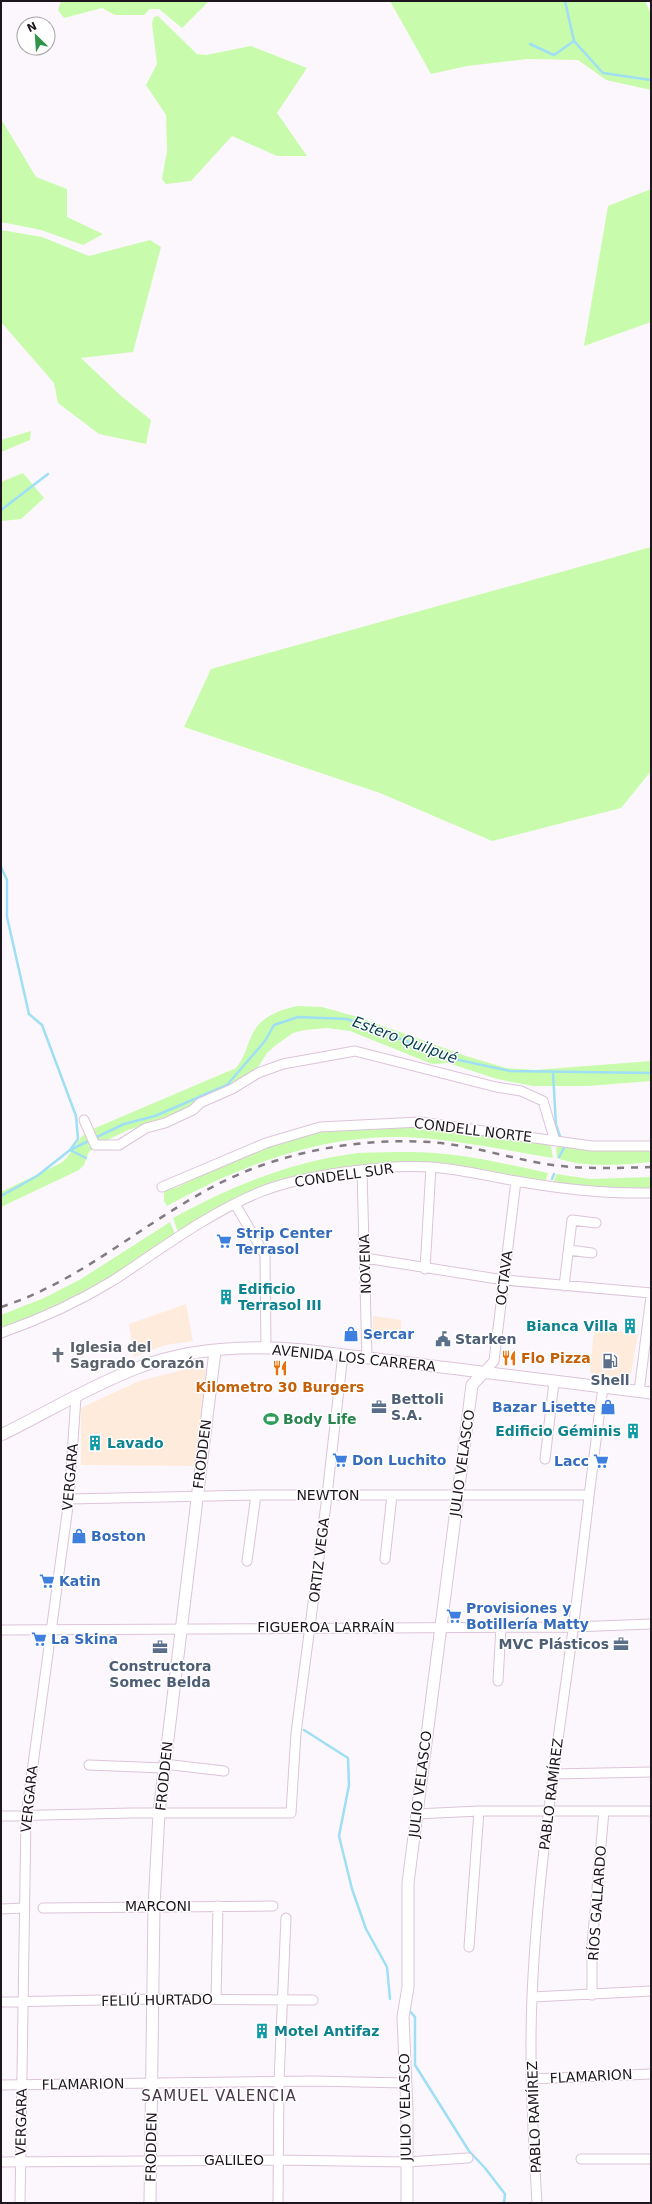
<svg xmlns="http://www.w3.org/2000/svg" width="652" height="2204" font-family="'DejaVu Sans',sans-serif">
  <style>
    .commercial { fill: #ffebdc }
    .green { fill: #c9fbad }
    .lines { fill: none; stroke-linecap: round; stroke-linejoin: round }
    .stream { stroke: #9edff5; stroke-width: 2.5 }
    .minor-casing { stroke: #dcc4da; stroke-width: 11 }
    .major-casing { stroke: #dcc4da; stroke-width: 13 }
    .minor { stroke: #fff; stroke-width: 9 }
    .major { stroke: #fff; stroke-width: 11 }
    .rail { stroke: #827b82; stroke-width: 2.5; stroke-dasharray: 7 7; stroke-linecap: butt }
    .labels { text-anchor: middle; stroke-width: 3; stroke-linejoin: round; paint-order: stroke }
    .street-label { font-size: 14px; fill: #1e161e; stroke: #fff }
    .shop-label { font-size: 14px; font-weight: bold; fill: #366cbe; stroke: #fff; text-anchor: start }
    .culture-label { font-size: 14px; font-weight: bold; fill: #0d838f; stroke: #fff; text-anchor: start }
    .service-label { font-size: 14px; font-weight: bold; fill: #4e5e75; stroke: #fff; text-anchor: start }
    .worship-label { font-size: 14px; font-weight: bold; fill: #5b616d; stroke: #fff; text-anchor: start }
    .food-label { font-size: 14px; font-weight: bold; fill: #c56008; stroke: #fff; text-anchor: start }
    .leisure-label { font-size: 14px; font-weight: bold; fill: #27864d; stroke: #fff; text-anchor: start }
    .water-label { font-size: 15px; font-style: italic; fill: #074150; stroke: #fff }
    .neighbourhood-label { font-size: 15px; letter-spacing: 1px; fill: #493648; stroke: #fff }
  </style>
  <rect width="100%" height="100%" fill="#fcf7fc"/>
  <path class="commercial" d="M186 1304 193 1341 165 1345 134 1357 129 1324Z
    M373 1316 401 1320V1336L373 1332Z
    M594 1328 638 1334 630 1379 590 1373Z
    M202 1365 206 1369 195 1466 81 1465V1408L139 1381Z"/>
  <path class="green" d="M61 1H209L182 28 159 9H150L144 15H115L102 8 64 18 58 10Z
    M390 1H645L651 14V90L606 80 578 60 528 59 467 66 431 74Z
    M158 16 197 54 206 55 251 46 307 68 277 113 307 156H277L232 136 191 181 166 184 162 179 167 151 166 115 146 85 157 64 152 23 154 17Z
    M1 119 36 177 67 189V217L103 234 83 245 41 230 1 222Z
    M651 189V322L584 346 608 206Z
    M1 230 42 237 89 256 150 240 161 247 133 352 81 358 120 395 151 420 146 444 99 434 58 403 54 383 1 322Z
    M31 431 30 440 1 452V440Z
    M23 473 44 498 21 519 2 521 1 529V482Z
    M651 547V771L621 808 492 841 380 793 184 727 211 669Z
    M297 1006 322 1007 358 1017 466 1056 506 1068 535 1070 651 1061V1081L588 1086H533L497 1079 448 1063 432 1064 350 1031 327 1028 305 1030 293 1033 276 1045 267 1053 252 1077 190 1112 128 1130 99 1144 89 1152 84 1165 79 1170 1 1207V1192L61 1163C73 1154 76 1140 88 1131L236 1068C244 1058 246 1049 251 1037 259 1017 277 1011 297 1006Z
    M400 1126C447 1128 506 1131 551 1146L553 1158C504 1150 454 1139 403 1137 319 1135 239 1166 167 1206L164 1201V1190L178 1187 207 1170 256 1149 312 1132Z
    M561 1145 651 1149V1162C624 1165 582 1168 557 1158L556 1148Z
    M410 1152C457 1152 502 1163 548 1173L545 1184 445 1166 301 1176 178 1232 173 1218C231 1186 293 1161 358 1153 375 1152 393 1152 410 1152Z
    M556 1174 590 1179 651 1177V1189L553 1185Z
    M170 1222 175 1234C145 1254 33 1333 1 1326V1315L44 1298 81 1279Z"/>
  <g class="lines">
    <path class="stream" d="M565 1 574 41 603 73 651 80
      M530 44 554 55 574 41
      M1 510 48 474
      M1 867 7 880V917L29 1014 42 1025 76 1116 78 1139 70 1150 86 1158
      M553 1073 556 1125 561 1139
      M559 1157 564 1148 562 1144
      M552 1179 554 1174
      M1 1196 37 1176 70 1150 124 1124 155 1116 227 1085 265 1041 274 1025 298 1017 347 1019 454 1059 510 1071 651 1073
      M304 1730 348 1758 349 1785 339 1836 352 1889 366 1929 387 1967 390 1999
      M408 2009 415 2017V2065L469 2151 485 2168 505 2194 504 2203"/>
    <g class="minor-casing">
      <path id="minor" d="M84 1120 95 1145H119L146 1128 165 1123 193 1110 200 1103 232 1089 258 1073 283 1064 355 1051 496 1087 521 1091 543 1101 555 1141
        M362 1171 367 1358
        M162 1187 266 1143 320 1127 420 1122 592 1146H651
        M235 1204 265 1255 266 1348
        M569 1250 592 1253
        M365 1258 504 1280 651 1293
        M425 1269 431 1167
        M564 1286 572 1220 596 1223
        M1 1333C41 1319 78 1302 114 1280 161 1249 207 1214 260 1192 303 1175 384 1164 431 1167 459 1169 488 1176 516 1181 561 1189 606 1194 651 1193
        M484 1372 494 1361 516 1181
        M639 1392 651 1296
        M545 1459 554 1382
        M69 1499 256 1495H588
        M385 1559 392 1495
        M247 1561 256 1495
        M1 1630 573 1627 651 1624
        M498 1681 501 1626
        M164 1764 224 1771
        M89 1765 163 1768
        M553 1774 651 1772
        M416 1814 479 1811H651
        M1 1816 133 1813H291L296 1733 326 1504 343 1354
        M43 1908 273 1906
        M1 1909 24 1908
        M469 1947 479 1811
        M592 1995V1945L604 1811
        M532 1997 651 1991
        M216 1999 218 1906
        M1 2002 153 1999 313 2000
        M531 2079 651 2074
        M1 2085 313 2081 405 2083
        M581 2159H651
        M1 2162 278 2160 407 2162 468 2158
        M20 2203 26 1816 69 1499 76 1397
        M278 2203 279 2081 286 1918
        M537 2203C533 2135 529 2066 532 1997 537 1876 556 1757 572 1637 583 1554 591 1471 603 1388"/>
    </g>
    <g class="major-casing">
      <path id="major" d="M1 1435C46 1413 90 1386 137 1368 189 1348 248 1345 304 1350L651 1393
        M150 2203 154 1906 159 1813 215 1351
        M407 2203V2110L403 2017 408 1987V1883L472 1385 484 1372"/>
    </g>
    <use href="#minor" class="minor"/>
    <use href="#major" class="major"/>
    <path class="rail" d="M1 1307C95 1277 164 1201 257 1167 315 1146 380 1137 441 1143 475 1147 507 1157 540 1163 577 1170 614 1168 651 1167"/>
  </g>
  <defs>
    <g id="supermarket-bare" transform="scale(1.2)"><path d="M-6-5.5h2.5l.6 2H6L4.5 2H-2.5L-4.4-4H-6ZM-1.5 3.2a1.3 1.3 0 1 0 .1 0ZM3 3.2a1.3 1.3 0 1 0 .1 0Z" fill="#3f7fe0" stroke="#fff" stroke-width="2.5" paint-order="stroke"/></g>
    <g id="building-bare" transform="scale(1.2)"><path d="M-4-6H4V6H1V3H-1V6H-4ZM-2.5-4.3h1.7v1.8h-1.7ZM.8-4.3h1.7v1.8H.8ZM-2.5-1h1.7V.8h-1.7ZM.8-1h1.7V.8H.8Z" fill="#0f9aa8" stroke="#fff" stroke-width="2.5" paint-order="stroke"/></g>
    <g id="shop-bare" transform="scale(1.2)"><path d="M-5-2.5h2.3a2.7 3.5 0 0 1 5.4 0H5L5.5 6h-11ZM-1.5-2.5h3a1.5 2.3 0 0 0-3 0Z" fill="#3f7fe0" stroke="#fff" stroke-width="2.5" paint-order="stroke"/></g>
    <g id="civic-bare" transform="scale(1.2)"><path d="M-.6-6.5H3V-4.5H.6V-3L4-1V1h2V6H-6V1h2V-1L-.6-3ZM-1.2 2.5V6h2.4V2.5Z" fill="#5c6f8a" stroke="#fff" stroke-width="2.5" paint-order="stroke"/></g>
    <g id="church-bare" transform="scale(1.2)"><path d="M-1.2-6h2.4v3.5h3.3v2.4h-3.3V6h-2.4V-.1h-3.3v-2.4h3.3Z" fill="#6b7280" stroke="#fff" stroke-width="2.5" paint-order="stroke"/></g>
    <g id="restaurant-bare" transform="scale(1.2)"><path d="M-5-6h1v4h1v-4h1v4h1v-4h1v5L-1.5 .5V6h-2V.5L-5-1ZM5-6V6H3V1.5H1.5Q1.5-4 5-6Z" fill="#e8710a" stroke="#fff" stroke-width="2.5" paint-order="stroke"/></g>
    <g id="fuel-bare" transform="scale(1.2)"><path d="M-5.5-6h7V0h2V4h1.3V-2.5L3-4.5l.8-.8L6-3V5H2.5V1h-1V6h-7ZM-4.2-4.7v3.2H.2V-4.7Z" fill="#5c6f8a" stroke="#fff" stroke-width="2.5" paint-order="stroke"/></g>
    <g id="office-bare" transform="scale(1.2)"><path d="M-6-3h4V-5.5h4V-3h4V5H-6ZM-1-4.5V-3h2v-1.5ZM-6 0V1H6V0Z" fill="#5c6f8a" stroke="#fff" stroke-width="2.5" paint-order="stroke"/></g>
    <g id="stadium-bare" transform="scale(1.2)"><path d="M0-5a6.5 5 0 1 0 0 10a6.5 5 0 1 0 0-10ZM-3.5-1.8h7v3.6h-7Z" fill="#2e9e5b" stroke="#fff" stroke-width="2.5" paint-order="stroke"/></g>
  </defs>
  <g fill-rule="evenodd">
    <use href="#supermarket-bare" x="224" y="1241"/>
    <use href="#building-bare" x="226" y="1297"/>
    <use href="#building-bare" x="630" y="1326"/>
    <use href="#shop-bare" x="351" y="1334"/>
    <use href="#civic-bare" x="443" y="1339"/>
    <use href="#church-bare" x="58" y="1355"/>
    <use href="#restaurant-bare" x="509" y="1358"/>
    <use href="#fuel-bare" x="610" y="1361"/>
    <use href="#restaurant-bare" x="280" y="1368"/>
    <use href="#office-bare" x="379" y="1407"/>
    <use href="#shop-bare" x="608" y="1407"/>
    <use href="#stadium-bare" x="271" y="1419"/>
    <use href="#building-bare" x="633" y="1431"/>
    <use href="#building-bare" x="95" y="1443"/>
    <use href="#supermarket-bare" x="340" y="1460"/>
    <use href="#supermarket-bare" x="601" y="1461"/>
    <use href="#shop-bare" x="79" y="1536"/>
    <use href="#supermarket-bare" x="47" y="1581"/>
    <use href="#supermarket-bare" x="454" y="1616"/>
    <use href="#supermarket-bare" x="39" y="1639"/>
    <use href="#office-bare" x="621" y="1644"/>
    <use href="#office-bare" x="160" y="1647"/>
    <use href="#building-bare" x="262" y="2031"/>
  </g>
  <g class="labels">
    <g class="street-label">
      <text transform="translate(473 1130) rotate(7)" y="5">CONDELL NORTE</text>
      <text transform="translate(344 1175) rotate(-8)" y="5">CONDELL SUR</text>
      <text transform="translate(365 1264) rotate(-92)" y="5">NOVENA</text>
      <text transform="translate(504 1278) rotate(-83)" y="5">OCTAVA</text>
      <text transform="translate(354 1358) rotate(6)" y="5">AVENIDA LOS CARRERA</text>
      <text transform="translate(202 1454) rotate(-83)" y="5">FRODDEN</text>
      <text transform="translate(462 1463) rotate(-82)" y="5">JULIO VELASCO</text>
      <text transform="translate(70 1477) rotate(-85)" y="5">VERGARA</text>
      <text x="328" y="1500">NEWTON</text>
      <text transform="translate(319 1560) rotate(-83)" y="5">ORTIZ VEGA</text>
      <text x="326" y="1632">FIGUEROA LARRAÍN</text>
      <text transform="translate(164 1776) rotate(-84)" y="5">FRODDEN</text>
      <text transform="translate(420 1784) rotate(-83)" y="5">JULIO VELASCO</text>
      <text transform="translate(551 1794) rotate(-83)" y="5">PABLO RAMÍREZ</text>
      <text transform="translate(29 1799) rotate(-84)" y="5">VERGARA</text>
      <text transform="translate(597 1903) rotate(-86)" y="5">RÍOS GALLARDO</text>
      <text x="158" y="1911">MARCONI</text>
      <text transform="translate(157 2000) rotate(-1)" y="5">FELIÚ HURTADO</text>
      <text transform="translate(591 2076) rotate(-3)" y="5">FLAMARION</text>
      <text transform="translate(83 2084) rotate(-1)" y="5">FLAMARION</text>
      <text transform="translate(405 2107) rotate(-91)" y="5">JULIO VELASCO</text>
      <text transform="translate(534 2117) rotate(-92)" y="5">PABLO RAMÍREZ</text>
      <text transform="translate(21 2122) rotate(-89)" y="5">VERGARA</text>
      <text transform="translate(151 2147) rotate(-89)" y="5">FRODDEN</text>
      <text x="234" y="2165">GALILEO</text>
    </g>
    <g class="shop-label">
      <text x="236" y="1238">Strip Center<tspan x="236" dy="16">Terrasol</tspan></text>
      <text x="363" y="1339">Sercar</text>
      <text x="596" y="1412" text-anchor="end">Bazar Lisette</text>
      <text x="352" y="1465">Don Luchito</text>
      <text x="589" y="1466" text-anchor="end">Lacc</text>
      <text x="91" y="1541">Boston</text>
      <text x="59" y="1586">Katin</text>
      <text x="466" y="1613">Provisiones y<tspan x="466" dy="16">Botillería Matty</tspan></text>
      <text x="51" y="1644">La Skina</text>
    </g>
    <g class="culture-label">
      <text x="238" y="1294">Edificio<tspan x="238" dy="16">Terrasol III</tspan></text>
      <text x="618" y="1331" text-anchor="end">Bianca Villa</text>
      <text x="621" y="1436" text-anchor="end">Edificio Géminis</text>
      <text x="107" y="1448">Lavado</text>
      <text x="274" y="2036">Motel Antifaz</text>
    </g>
    <g class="service-label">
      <text x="455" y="1344">Starken</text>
      <text x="610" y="1385" text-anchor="middle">Shell</text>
      <text x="391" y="1404">Bettoli<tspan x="391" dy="16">S.A.</tspan></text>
      <text x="609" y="1649" text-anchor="end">MVC Plásticos</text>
      <text x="160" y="1671" text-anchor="middle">Constructora<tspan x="160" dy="16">Somec Belda</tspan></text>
    </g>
    <g class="worship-label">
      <text x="70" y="1352">Iglesia del<tspan x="70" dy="16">Sagrado Corazón</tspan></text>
    </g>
    <g class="food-label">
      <text x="521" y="1363">Flo Pizza</text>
      <text x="280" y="1392" text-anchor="middle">Kilometro 30 Burgers</text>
    </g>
    <g class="leisure-label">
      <text x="283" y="1424">Body Life</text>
    </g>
    <g class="water-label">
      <text transform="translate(405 1040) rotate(20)" y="5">Estero Quilpué</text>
    </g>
    <g class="neighbourhood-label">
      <text x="219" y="2101">SAMUEL VALENCIA</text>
    </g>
  </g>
  <rect width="652" height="2204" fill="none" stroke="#1e161e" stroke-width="4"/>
  <g transform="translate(36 36) rotate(335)"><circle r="19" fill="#ffffff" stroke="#a5a2a5"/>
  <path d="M0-3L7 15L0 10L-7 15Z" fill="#309348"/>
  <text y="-6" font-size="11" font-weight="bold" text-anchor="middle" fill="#1e161e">N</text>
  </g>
</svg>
